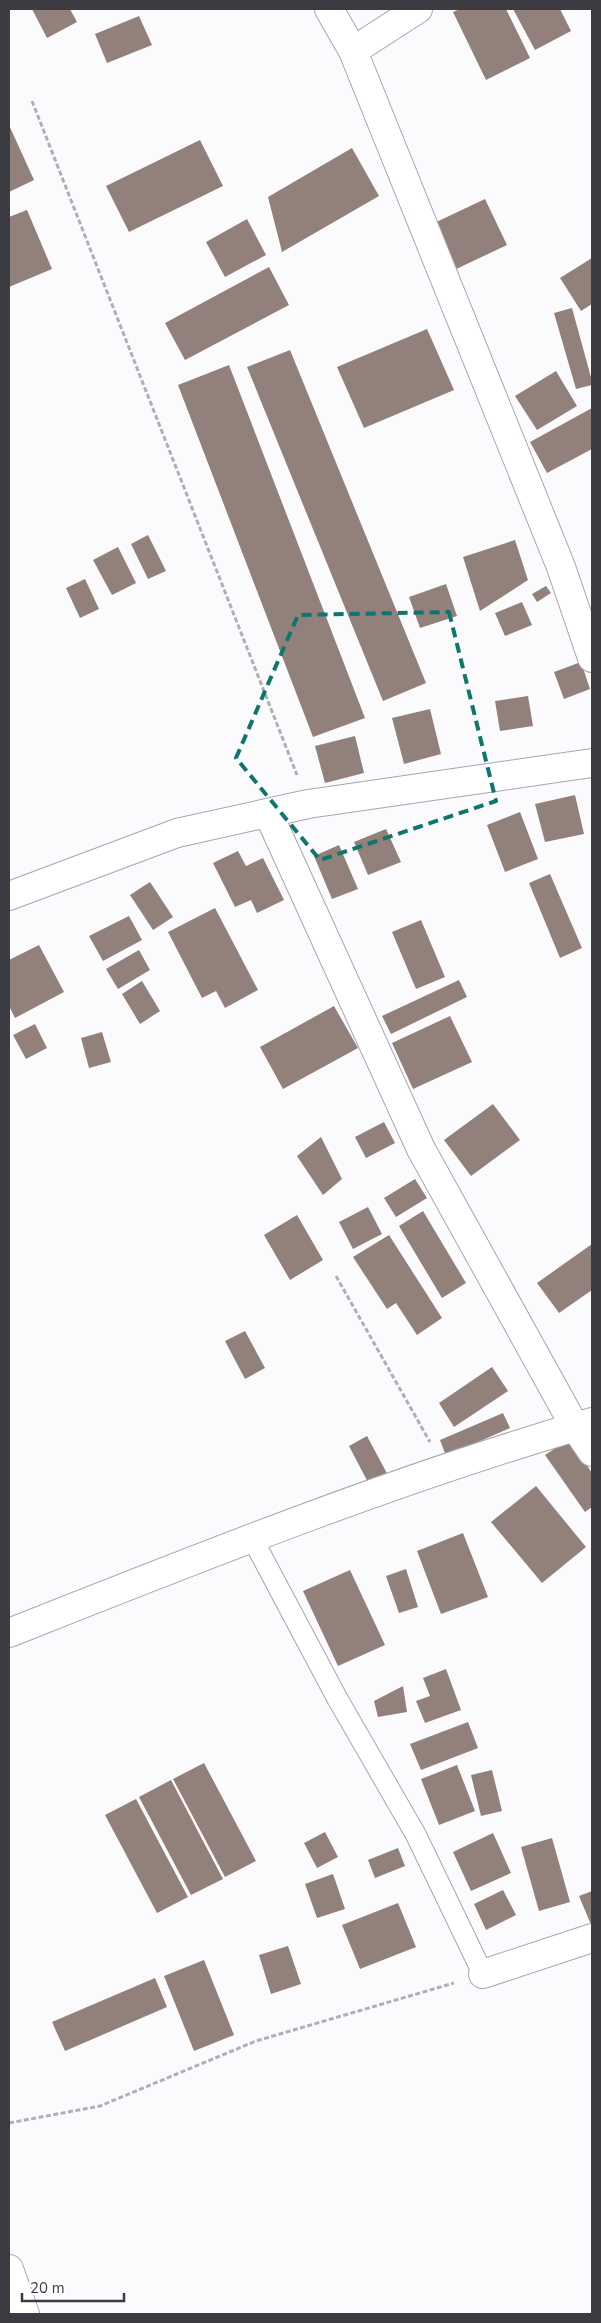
<svg xmlns="http://www.w3.org/2000/svg" width="601" height="2323" font-family="'Nunito Sans',sans-serif">
  <style>
    .building { fill: #92807a }
    .lines { fill: none; stroke-linecap: round; stroke-linejoin: round }
    .lane-casing { stroke: #a9a4b4; stroke-width: 22 }
    .street-casing { stroke: #a9a4b4; stroke-width: 30 }
    .path { stroke: #b1afb4; stroke-width: 3; stroke-dasharray: 5 2.5; stroke-linecap: butt }
    .lane { stroke: #fff; stroke-width: 20 }
    .street { stroke: #fff; stroke-width: 28 }
    .marked { fill: none; stroke: #0f766e; stroke-width: 4; stroke-dasharray: 10 6; stroke-linejoin: round }
  </style>
  <rect width="100%" height="100%" fill="#fbfafd"/>
  <path class="building" d="M32 9H70L77 22 47 38Z
    M460 9H506L530 58 486 80 453 12Z
    M513 9H560L571 31 535 50Z
    M139 16 152 45 107 63 95 34Z
    M9 125 34 180 9 192Z
    M200 140 223 186 129 232 106 186Z
    M352 148 379 196 282 252 268 197Z
    M485 199 507 245 452 271 430 225Z
    M27 210 52 269 9 287V217Z
    M247 219 266 255 225 277 206 242Z
    M592 258V304L581 311 560 278Z
    M269 267 289 305 185 360 165 323Z
    M572 308 592 381V385L576 389 554 313Z
    M427 329 454 390 364 428 337 367Z
    M290 350 426 683 383 701 247 367Z
    M229 365 365 718 313 737 178 385Z
    M556 371 577 406 537 430 515 396Z
    M592 408V449L547 473 530 442Z
    M148 535 166 571 148 579 131 544Z
    M515 540 528 580 480 611 463 557Z
    M118 547 136 583 112 595 93 560Z
    M85 579 99 609 80 618 66 588Z
    M446 584 457 616 420 628 409 597Z
    M546 586 551 593 537 602 532 594Z
    M522 602 532 625 505 636 495 613Z
    M581 662 590 689 564 699 554 672Z
    M528 696 533 726 500 731 495 701Z
    M430 709 441 754 404 764 392 718Z
    M355 736 364 773 325 783 315 746Z
    M575 795 584 834 545 842 535 804Z
    M520 812 538 859 505 872 487 825Z
    M386 829 401 862 368 875 354 842Z
    M339 845 358 889 332 899 314 856Z
    M238 851 246 866 263 858 284 900 257 913 251 900 235 907 213 863Z
    M550 874 582 948 560 958 529 883Z
    M150 882 173 917 153 930 130 895Z
    M215 908 258 990 225 1008 216 991 202 998 168 932Z
    M129 916 142 940 103 961 89 936Z
    M421 920 445 977 416 989 392 932Z
    M39 945 64 992 15 1018 9 1006V960Z
    M139 950 150 970 118 989 106 969Z
    M459 980 467 997 391 1034 382 1016Z
    M142 981 160 1011 140 1024 122 994Z
    M334 1006 358 1048 283 1089 260 1047Z
    M450 1016 472 1062 413 1089 392 1043Z
    M35 1024 47 1048 26 1059 13 1035Z
    M102 1032 111 1062 89 1068 81 1038Z
    M493 1104 520 1140 471 1176 444 1140Z
    M384 1122 395 1143 366 1158 355 1137Z
    M321 1137 342 1179 323 1195 297 1156Z
    M415 1179 427 1198 396 1217 384 1198Z
    M368 1207 382 1234 353 1249 339 1222Z
    M423 1211 466 1283 442 1298 399 1226Z
    M297 1215 323 1260 290 1280 264 1235Z
    M389 1235 442 1318 417 1335 396 1303 387 1309 353 1257Z
    M592 1244V1290L559 1313 537 1283Z
    M245 1331 265 1368 245 1379 225 1341Z
    M492 1367 508 1391 454 1427 439 1403Z
    M503 1413 510 1428 446 1456 440 1440Z
    M367 1436 391 1481 372 1490 349 1446Z
    M569 1439 592 1473V1507L585 1512 545 1455Z
    M536 1486 586 1547 542 1583 491 1522Z
    M463 1533 488 1597 441 1614 417 1551Z
    M406 1569 418 1607 399 1613 386 1576Z
    M350 1570 385 1645 338 1666 303 1591Z
    M446 1669 461 1710 425 1723 416 1701 430 1696 423 1678Z
    M403 1686 407 1712 378 1717 374 1701Z
    M468 1722 478 1748 421 1770 410 1744Z
    M204 1763 256 1861 225 1877 173 1779Z
    M457 1765 475 1811 439 1825 421 1779Z
    M492 1770 502 1811 481 1816 471 1775Z
    M171 1780 223 1879 191 1895 139 1797Z
    M136 1799 188 1897 157 1913 105 1815Z
    M325 1832 338 1857 317 1868 304 1843Z
    M493 1833 511 1873 471 1891 453 1852Z
    M552 1838 570 1902 539 1911 521 1847Z
    M398 1848 405 1866 375 1878 368 1860Z
    M333 1874 345 1909 317 1918 305 1884Z
    M503 1890 516 1915 486 1930 474 1904Z
    M592 1891V1927L579 1896Z
    M398 1903 416 1947 360 1969 342 1925Z
    M288 1946 301 1984 271 1994 259 1955Z
    M204 1960 234 2035 194 2051 164 1976Z
    M155 1978 167 2007 65 2051 52 2022Z"/>
  <g class="lines">
    <g class="lane-casing">
      <path id="lane" d="M252 1538 337 1698 416 1835 483 1974"/>
    </g>
    <g class="street-casing">
      <path id="street" d="M329 9 353 51 561 567 592 658
        M353 51 418 9
        M268 813 421 1149 575 1427 592 1452
        M9 896 177 833 308 804 592 763
        M9 1633C201 1557 393 1480 592 1422
        M483 1974 592 1938
        M9 2269 25 2314"/>
    </g>
    <path class="path" d="M32 101 297 775
      M336 1276 430 1442
      M9 2123 100 2106 256 2041 454 1983"/>
    <use href="#lane" class="lane"/>
    <use href="#street" class="street"/>
  </g>
  <path class="marked" d="M449 612 496 801 320 860 236 758 298 615Z"/>
  <rect width="601" height="2323" fill="none" stroke="#3d3b42" stroke-width="20"/>
  <path d="M22 2293v8h102v-8" fill="none" stroke="#3d3b42" stroke-width="2.5"/>
  <text x="30" y="2293" font-size="15" fill="#3d3b42" stroke="#ffffff" stroke-width="4" paint-order="stroke">20 m</text>
</svg>
